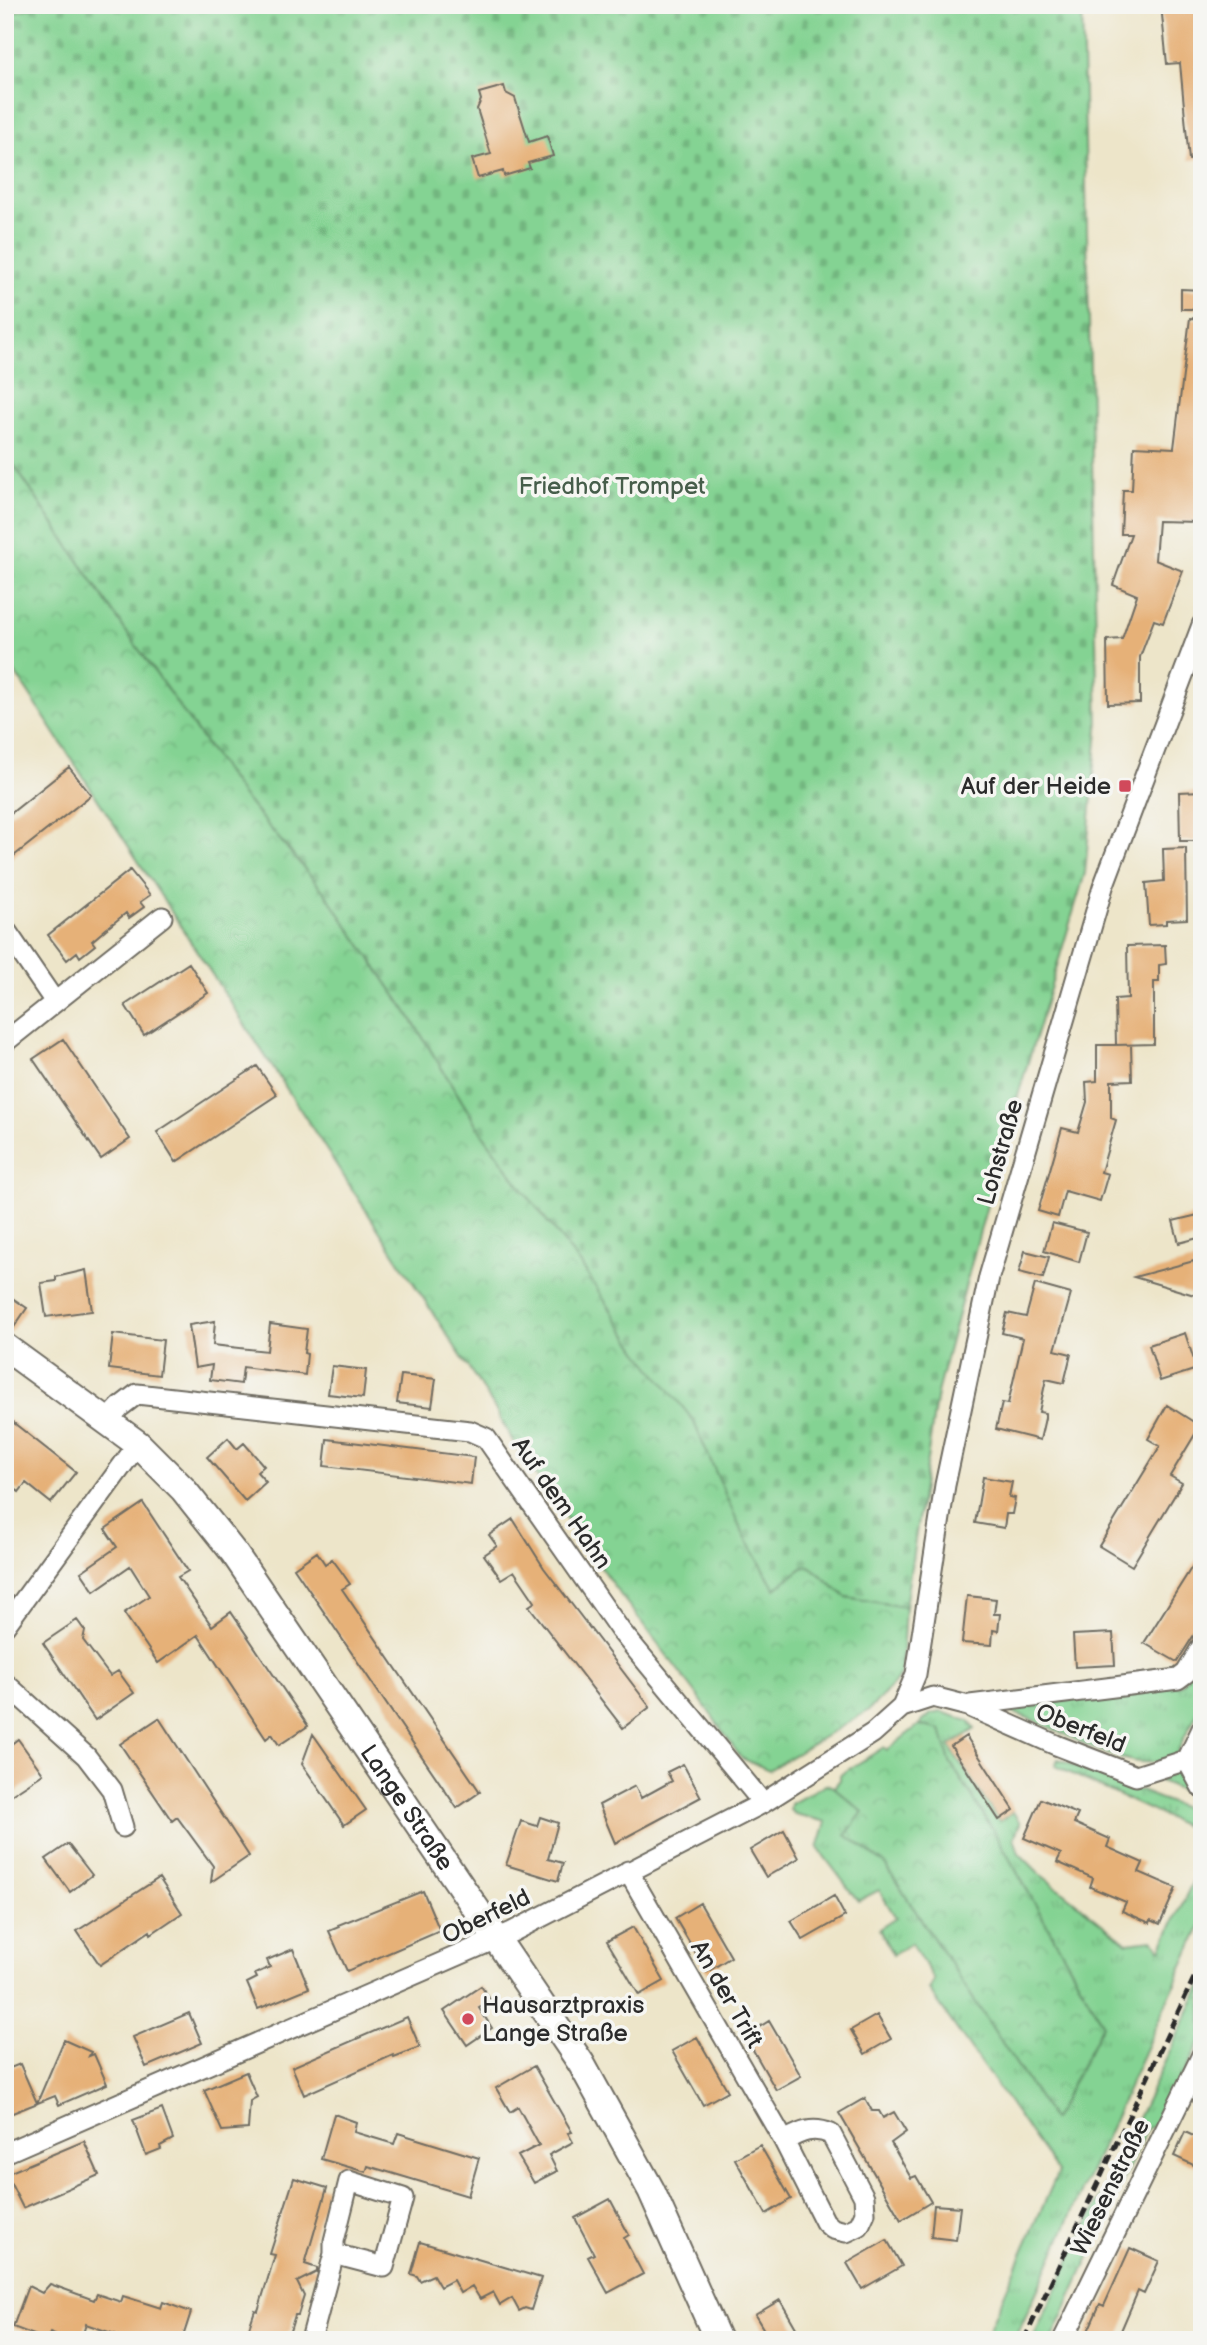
<svg xmlns="http://www.w3.org/2000/svg" width="1207" height="2345" font-family="'Balsamiq Sans',sans-serif">
  <style>
    .grass { fill: url(#grass-tufts); stroke: #587f5f; stroke-width: 2 }
    .cemetery { fill: url(#cemetery-stones); stroke: #587f5f; stroke-width: 2 }
    .park { fill: url(#park-crowns); stroke: #587f5f; stroke-width: 2 }
    .building { fill: #e6b178 }
    .lines { fill: none; stroke-linecap: round; stroke-linejoin: round }
    .street-casing { stroke: #6f6c62; stroke-width: 23 }
    .secondary-casing { stroke: #6f6c62; stroke-width: 30 }
    .street { stroke: #fff; stroke-width: 19 }
    .secondary { stroke: #fff; stroke-width: 26 }
    .rail { stroke: #2b2b2b; stroke-width: 5; stroke-dasharray: 10 5; stroke-linecap: butt }
    .poi-dot { fill: #d1495b; stroke: #f6f6f2; stroke-width: 2.5 }
    .labels { text-anchor: middle; stroke-width: 7; stroke-linejoin: round; paint-order: stroke }
    .park-label { font-size: 24px; fill: #465d4a; stroke: #f6f6f2 }
    .poi-label { font-size: 24px; fill: #2b2b2b; stroke: #f6f6f2; text-anchor: end }
    .street-label { font-size: 24px; fill: #2b2b2b; stroke: #f6f6f2 }
  </style>
  <defs>
    <pattern id="grass-tufts" width="24" height="20" patternUnits="userSpaceOnUse" patternTransform="scale(1.75)"><rect width="24" height="20" fill="#84d393"/><path d="M3 7l-1-3M5 7V3M7 7l1-3M15 17l-1-3M17 17v-4M19 17l1-3" fill="none" stroke="#72b57f"/></pattern>
    <pattern id="cemetery-stones" width="16" height="16" patternUnits="userSpaceOnUse" patternTransform="scale(1.75)"><rect width="16" height="16" fill="#84d393"/><path d="M2 7V4a2 2 0 0 1 4 0v3zM10 15v-3a2 2 0 0 1 4 0v3z" fill="#72b57f"/></pattern>
    <pattern id="park-crowns" width="20" height="18" patternUnits="userSpaceOnUse" patternTransform="scale(1.75)"><rect width="20" height="18" fill="#84d393"/><path d="M2 6a3 3 0 1 1 6 0M12 15a3 3 0 1 1 6 0" fill="none" stroke="#72b57f"/></pattern>
  </defs>
  <rect width="100%" height="100%" fill="#f6f6f2"/>
  <filter id="ink" filterUnits="userSpaceOnUse"><feTurbulence type="fractalNoise" baseFrequency=".0143" numOctaves="2"/><feDisplacementMap in="SourceGraphic" scale="14" xChannelSelector="R" yChannelSelector="G"/><feConvolveMatrix kernelMatrix="1 2 1 2 8 2 1 2 1" color-interpolation-filters="sRGB"/></filter>
  <filter id="wash" filterUnits="userSpaceOnUse"><feTurbulence type="fractalNoise" baseFrequency=".00686" numOctaves="4" result="noise"/><feDisplacementMap in="SourceGraphic" scale="28" xChannelSelector="R" yChannelSelector="G"/><feGaussianBlur stdDeviation="1.57" result="paint"/><feColorMatrix in="noise" values="0 0 0 0 0 0 0 0 0 0 0 0 0 0 0 0 0 1.4 0 .05"/><feComposite in="paint" operator="in"/></filter>
  <g filter="url(#wash)">
    <rect width="100%" height="100%" fill="#ede5c9"/>
    <path class="grass" d="M1202 1655V1704L1175 1756C1169 1758 1162 1762 1155 1762 1111 1767 1056 1724 1013 1713L1011 1708 1181 1685Z
      M942 1712 969 1721 975 1729 949 1746 999 1821 1013 1812 1020 1823 1014 1838 1019 1853 1040 1874 1127 1943 1153 1940 1161 1949 1202 1862V1923L1015 2340H984L1058 2172 929 1990 934 1980 911 1943 893 1955 879 1929 896 1918 879 1890 858 1901 818 1848 826 1822 795 1814 790 1810 791 1804 826 1784 834 1787 863 1812 846 1835 884 1863 1053 2119 1103 2025 995 1833 950 1762 941 1731 919 1725 931 1714Z
      M1058 1759 1202 1815V1834L1055 1766Z
      M1183 1771 1197 1797 1155 1779 1167 1772Z
      M1202 1984V2038L1159 2124 1146 2129 1052 2340H1032Z"/>
    <path class="cemetery" d="M41 5H1082L1098 730 1085 873 1003 1145 937 1393 905 1607 846 1597 810 1566 775 1589 638 1351 579 1262 523 1190 479 1129 407 1012 325 893 241 794 125 630 5 452V14Z"/>
    <path class="park" d="M5 452 125 630 241 794 325 893 407 1012 479 1129 523 1190 579 1262 638 1351 693 1420 740 1528 775 1589 802 1568 810 1566 846 1597 905 1607 901 1674 893 1685 869 1710 769 1770 741 1758 698 1696 613 1585 518 1450 491 1402 5 657Z
      M919 1725 941 1730 950 1762 995 1833 1103 2025 1053 2120 884 1863 846 1835 863 1812 834 1787 840 1780V1775L884 1747 887 1750Z"/>
    <g id="blocks">
      <path class="building" d="M1161 5H1202V159L1189 160 1180 63 1167 64Z
        M504 86 506 93 515 98 529 142 547 136 553 156 528 163 530 168 504 176 503 171 478 178 472 159 491 154 477 109 481 100 479 93Z
        M1181 289 1202 290V309H1181Z
        M1190 318 1202 319V433H1200L1198 522 1158 521 1155 560 1183 571 1163 623 1154 620 1140 657V703L1108 704 1107 640 1122 639 1137 595 1113 585 1131 534H1121L1123 490H1132L1134 446 1174 448Z
        M69 767 91 795 5 863V818Z
        M1202 791V841H1180L1179 792Z
        M1186 848 1187 919 1166 920V924L1149 925 1146 883 1164 881 1163 849Z
        M130 870 150 895 140 902 144 907 129 918 126 913 106 929 92 941 95 945 80 957 77 952 67 960 48 935Z
        M1165 945 1166 964 1159 965V982H1154V1044L1116 1045 1115 999 1128 998 1127 946Z
        M189 963 208 993 144 1035 125 1005Z
        M63 1039 130 1139 101 1159 33 1059Z
        M1097 1045H1131L1132 1080 1111 1081V1118L1116 1120 1101 1172 1108 1174 1100 1201 1065 1191 1058 1217 1038 1211 1062 1128 1078 1132 1087 1102 1086 1082 1097 1081Z
        M257 1066 277 1095 176 1162 157 1132Z
        M1202 1214V1237L1179 1243 1173 1221Z
        M1052 1223 1087 1232 1079 1262 1044 1251Z
        M1025 1251 1049 1257 1043 1278 1019 1272Z
        M1194 1261 1201 1297 1134 1277Z
        M86 1270 92 1311 46 1317 41 1283 56 1281V1277Z
        M1035 1284 1071 1294 1055 1350 1071 1354 1064 1383 1046 1379 1039 1412 1045 1413V1418L1040 1440 996 1429 1002 1403 1008 1404 1023 1338 1002 1333 1007 1313 1026 1317Z
        M5 1293 27 1308 10 1333 5 1331Z
        M215 1321 213 1345 267 1351 270 1324 307 1329 304 1353 307 1354 305 1375 243 1367 241 1384 210 1380 212 1365 195 1368 189 1325Z
        M1185 1333 1197 1369 1160 1381 1149 1345Z
        M113 1334 163 1340 159 1375 109 1369Z
        M332 1366 366 1370 363 1398 328 1394Z
        M401 1375 436 1379 432 1407 397 1403Z
        M1167 1405 1200 1426 1170 1476 1182 1483 1132 1566 1099 1546 1160 1446 1148 1439Z
        M5 1416 76 1472 51 1503 26 1483 19 1492 5 1481Z
        M228 1438 237 1449 244 1443 264 1466 257 1472 266 1482 245 1501 207 1457Z
        M327 1439 474 1457 471 1484 324 1466Z
        M983 1477 1012 1482 1009 1497 1015 1498 1012 1514H1006L1004 1528 975 1523Z
        M143 1503 188 1571 178 1577 212 1626 231 1612 308 1726 279 1745 272 1734 266 1739 198 1635 158 1663 124 1613 149 1596 130 1566 94 1591 81 1572 117 1547 105 1529Z
        M513 1519 544 1568 650 1707 623 1728 529 1606 535 1602 514 1571 501 1579 484 1555 497 1546 489 1535Z
        M1202 1551V1622L1177 1662 1144 1643Z
        M317 1552 325 1564 332 1559 341 1571 350 1584 342 1589 480 1792 457 1808 294 1568Z
        M967 1596 996 1599 994 1614H1000L998 1631 993 1630 992 1645 962 1643Z
        M77 1620 85 1631 83 1640 110 1676 118 1671 134 1693 95 1720 43 1643Z
        M1113 1633 1115 1665 1075 1667 1073 1635Z
        M159 1718 249 1856 211 1882 213 1866 177 1817 172 1821 120 1744Z
        M313 1734 366 1810 344 1825 302 1764Z
        M966 1736 1014 1810 999 1820 951 1746Z
        M18 1739 43 1774 5 1799V1749Z
        M683 1764 701 1797 615 1843 599 1805 635 1786 641 1798 672 1781 667 1772Z
        M1041 1799 1078 1814 1074 1823 1110 1839 1107 1847 1143 1863 1139 1872 1176 1888 1160 1924 1151 1920 1150 1923 1122 1911 1126 1902 1090 1887 1093 1878 1057 1862 1061 1854 1024 1838Z
        M540 1817 558 1823 548 1859 563 1863 558 1881 506 1865 521 1821 537 1826Z
        M784 1830 799 1858 766 1877 750 1850Z
        M68 1844 92 1875 70 1892 46 1859Z
        M159 1878 182 1913 151 1934 150 1931 100 1965 77 1931Z
        M423 1891 440 1931 347 1971 329 1931 339 1927 338 1925Z
        M834 1896 845 1916 803 1940 791 1921Z
        M700 1903 731 1957 707 1972 675 1918Z
        M633 1927 664 1981 639 1995 607 1941Z
        M293 1949 309 1988 258 2009 247 1983 257 1978 255 1974 270 1967 267 1960Z
        M481 1986 491 2001 479 2008 492 2028 467 2045 444 2011Z
        M189 2013 202 2043 146 2067 133 2037Z
        M877 2015 891 2039 865 2054 851 2030Z
        M407 2017 420 2047 394 2057 393 2055 304 2095 292 2067Z
        M769 2021 801 2076 776 2090 745 2036Z
        M697 2037 728 2091 703 2105 672 2051Z
        M64 2040 91 2052 89 2056 94 2054 107 2084 59 2105 55 2096 5 2116V2070L20 2064 37 2103Z
        M534 2066 572 2132 568 2133 573 2142 549 2155 557 2171 534 2183 518 2156 539 2145 518 2107 510 2112 496 2088Z
        M246 2072 257 2097 250 2101 248 2129 222 2131 204 2090Z
        M865 2098 872 2111H879L883 2118 894 2112 906 2132 891 2143 911 2178 916 2176 931 2202 901 2220 839 2113Z
        M162 2109 173 2139 160 2146 161 2149 146 2155 133 2120Z
        M334 2114 356 2122 354 2132 394 2144 398 2133 479 2158 468 2196 368 2166 366 2172 321 2159Z
        M1185 2132 1202 2140V2169L1174 2156Z
        M84 2141 99 2175 23 2208 6 2174Z
        M760 2145 791 2199 766 2214 735 2159Z
        M294 2178 327 2188 305 2264 317 2268V2272L297 2282 304 2296 298 2315H295L290 2331 285 2333 283 2340H245L255 2310 258 2311 275 2255 270 2254Z
        M610 2199 629 2235 624 2238 643 2274 608 2293 588 2257 594 2254 575 2218Z
        M934 2205 960 2207 956 2240 931 2237Z
        M887 2240 902 2266 862 2289 847 2263Z
        M420 2242 541 2278 531 2310 525 2308 519 2311 512 2298 500 2305 493 2292 480 2299 472 2286 460 2293 453 2280 440 2287 433 2275 420 2281 417 2276 411 2274Z
        M1130 2248 1159 2261 1144 2294 1138 2291 1117 2340H1084L1100 2304 1104 2306Z
        M50 2284 94 2300 97 2294 121 2302 123 2296 161 2308 163 2302 191 2312 182 2340H119L120 2336 86 2324 81 2340 73 2337 67 2340 50 2333 47 2340 13 2327 28 2286 42 2293Z
        M780 2300 803 2340H770L755 2315Z"/>
    </g>
  </g>
  <g filter="url(#ink)">
    <use href="#blocks" fill-opacity="0" stroke="#6f6c62" stroke-width="2"/>
    <g class="lines">
      <g class="street-casing">
        <path id="street" d="M5 929 55 1002
          M5 1042 162 917
          M108 1420 120 1407 137 1394 470 1431 486 1438 620 1630 763 1803
          M5 1626 138 1444
          M5 1683 86 1756 112 1790 123 1827
          M970 1705 1178 1679 1186 1673 1202 1646
          M902 1707 916 1674 945 1485 989 1277 1103 887 1202 625
          M1187 1760 1202 1729
          M1187 1760 1202 1788
          M628 1871 784 2141 825 2222 833 2229 846 2232 859 2226 865 2213 864 2197 831 2134C812 2126 801 2132 784 2141
          M5 2153 512 1932 763 1803 873 1733 902 1707 933 1697 968 1706 1056 1745 1136 1776 1187 1760
          M311 2340 334 2254V2241L349 2181 403 2198 384 2267 334 2254
          M1063 2340 1202 2055"/>
      </g>
      <g class="secondary-casing">
        <g id="secondary">
          <path id="s1" d="M5 1347 138 1444 183 1489 234 1553 581 2063 651 2190 718 2340"/>
        </g>
      </g>
      <use href="#street" class="street"/>
      <use href="#secondary" class="secondary"/>
      <path class="rail" d="M1024 2340 1202 1961"/>
    </g>
  </g>
  <g class="poi-dot">
    <rect x="1118" y="779" width="14" height="14" rx="3.5"/>
    <circle cx="468" cy="2019" r="7"/>
  </g>
  <g class="labels">
    <g class="park-label">
      <text x="612" y="494">Friedhof Trompet</text>
    </g>
    <g class="poi-label">
      <text x="1111" y="794">Auf der Heide</text>
      <text x="482" y="2013" text-anchor="start">Hausarztpraxis<tspan x="482" dy="28">Lange Straße</tspan></text>
    </g>
    <g class="street-label">
      <text transform="translate(1000 1152) rotate(-74)" y="8">Lohstraße</text>
      <text transform="translate(562 1503) rotate(55)" y="8">Auf dem Hahn</text>
      <text transform="translate(1081 1728) rotate(22)" y="8">Oberfeld</text>
      <text dy="8" stroke="none"><textPath href="#s1" startOffset="618">Lange Straße</textPath></text>
      <text transform="translate(486 1916) rotate(-26)" y="8">Oberfeld</text>
      <text transform="translate(727 1994) rotate(60)" y="8">An der Trift</text>
      <text transform="translate(1110 2187) rotate(-64)" y="8">Wiesenstraße</text>
    </g>
  </g>
  <rect width="1207" height="2345" fill="none" stroke="#f6f6f2" stroke-width="28"/>
</svg>
